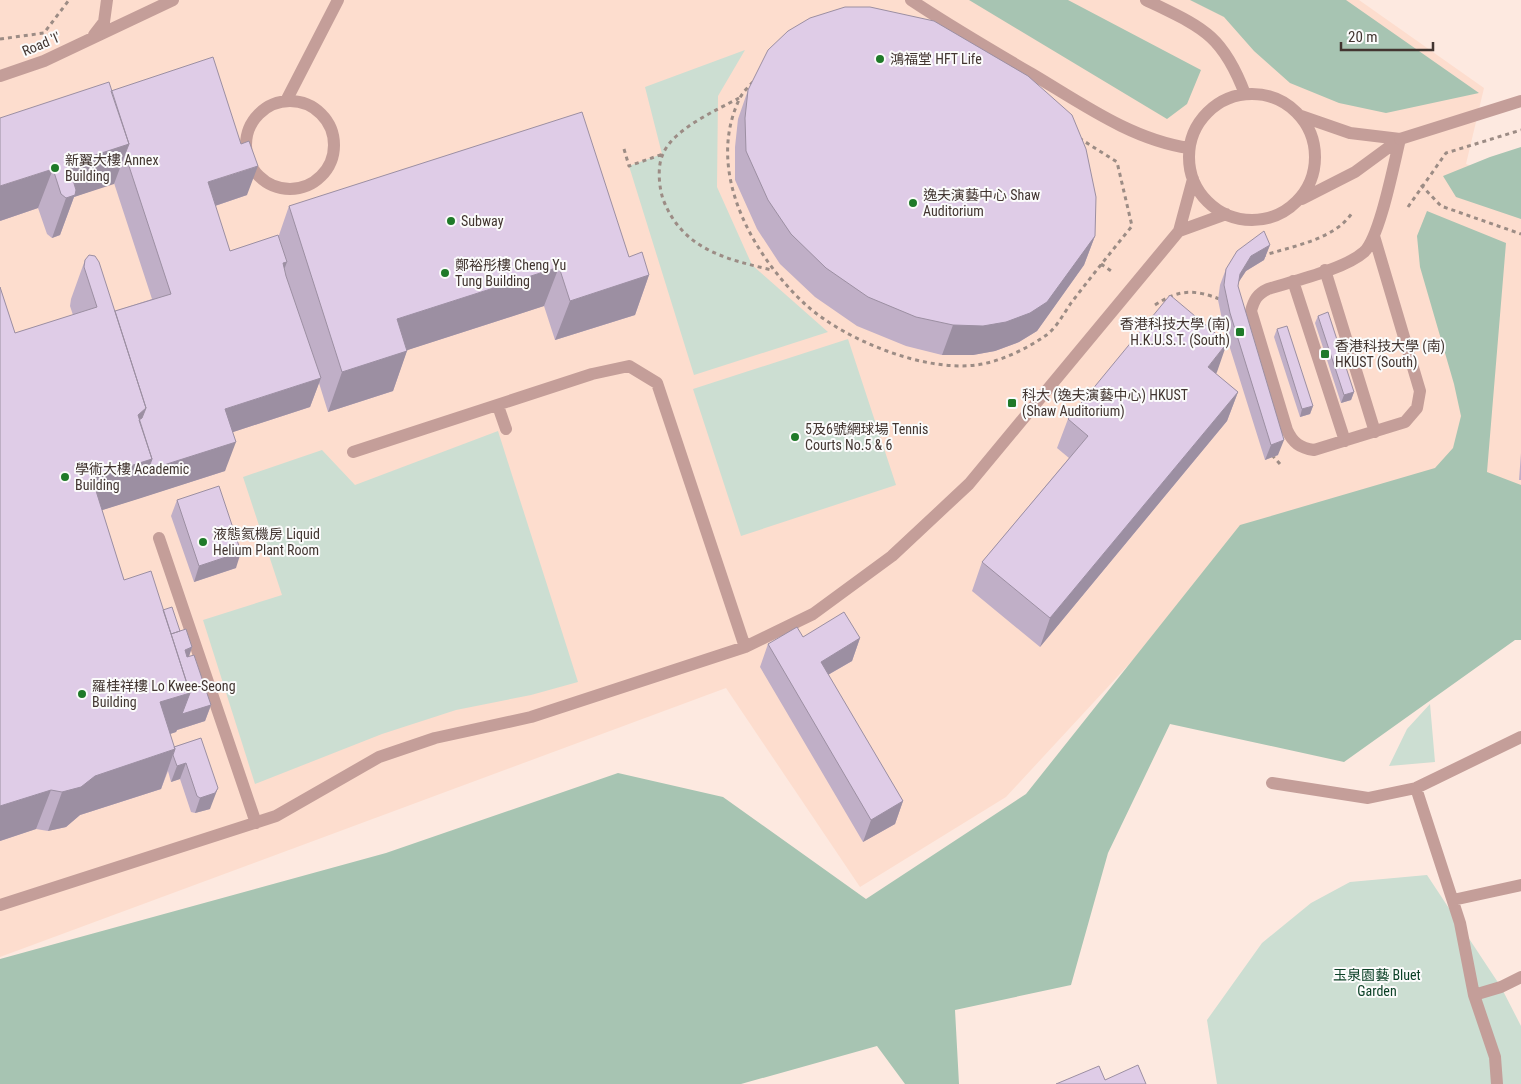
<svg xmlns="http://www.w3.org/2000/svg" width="1521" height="1084" font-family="'Roboto Condensed','Noto Sans TC',sans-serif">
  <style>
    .built { fill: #fdddce }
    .green { fill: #ccded2 }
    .forest { fill: #a7c4b2 }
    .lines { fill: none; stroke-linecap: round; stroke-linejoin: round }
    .path { stroke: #9c8c85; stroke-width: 3; stroke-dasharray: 4 4; stroke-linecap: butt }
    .service { stroke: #c49e99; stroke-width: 12 }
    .minor { stroke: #c49e99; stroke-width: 12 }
    .wall { fill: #c0afc7 }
    .shaded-wall { fill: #9c8fa2 }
    .building { fill: #dfcce7; stroke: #9c8fa2 }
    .poi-dot { fill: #1f7a29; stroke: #fbfbfb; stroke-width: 2 }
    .labels { text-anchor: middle; stroke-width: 4; stroke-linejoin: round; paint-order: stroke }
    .street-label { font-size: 14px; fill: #423530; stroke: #fbfbfb }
    .poi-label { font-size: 14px; fill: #423530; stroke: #fbfbfb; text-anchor: start }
    .park-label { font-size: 14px; fill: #0c4127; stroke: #fbfbfb }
  </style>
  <rect width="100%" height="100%" fill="#fde9e0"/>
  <path class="built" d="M0 0H1359L1484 88 1466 164 1521 186V497L1219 567 1006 797 860 887 726 688 0 957Z"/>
  <path class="green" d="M745 50 718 96 717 187 752 265 828 332 694 375 629 166 662 154 645 87Z
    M848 339 896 485 741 536 693 389Z
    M498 431 578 682 531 695 456 710 382 734 255 784 203 620 282 595 243 477 322 450 355 485Z
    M1430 704 1435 762 1389 766 1407 729Z
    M1427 875 1501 987 1521 1026V1084H1217L1207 1020 1262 943 1311 903 1350 882Z"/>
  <path class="forest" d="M969 0H1068L1201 70 1187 104 1167 119Z
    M1190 0H1346L1479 93 1386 113 1339 103 1290 83 1254 51 1224 17Z
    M1521 147V219L1456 197 1443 176 1490 157Z
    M1427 211 1506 243 1487 472 1521 485V640H1515L1344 762 1170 724 1108 853 1071 985 955 1010 959 1084H905L877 1046 741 1084H0V959L386 853 618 773 723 797 866 899 1026 794 1240 525 1435 468 1453 448 1461 416 1454 384 1420 267 1417 236Z"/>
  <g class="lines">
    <path class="path" d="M0 39 44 33 69 0
      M753 82C748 87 742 93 739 100 705 172 753 256 806 305 845 340 924 372 976 365 1000 362 1026 349 1045 336 1056 329 1064 313 1071 303 1091 277 1111 252 1132 226L1117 162 1079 138
      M739 98C717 110 673 129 663 154 657 166 659 187 663 199 682 249 725 259 772 270
      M624 149 629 166 663 154
      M1421 185 1441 206 1521 234
      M1408 207 1446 153 1521 130
      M1262 256C1292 246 1334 240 1352 213
      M1101 264 1114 273
      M1155 305C1179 289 1195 289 1222 300
      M1272 455 1280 464"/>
    <path class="service" d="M911 0C950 26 991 50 1032 74 1081 103 1132 140 1189 148
      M1146 0C1201 27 1222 33 1245 94
      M94 35 104 22 107 0
      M0 76 44 61 173 0
      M1189 157a63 63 0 1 1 126 0a63 63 0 1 1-126 0Z
      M286 101 338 0
      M246 145a44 44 0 1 1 88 0a44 44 0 1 1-88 0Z
      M1301 116 1350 133 1400 139
      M1302 199 1355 172 1400 139
      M1179 231 1226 214
      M1374 236 1420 391 1417 408 1405 422 1314 450C1300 448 1293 443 1287 430L1251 311C1254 300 1257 294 1268 289 1294 281 1345 269 1364 252 1380 237 1394 163 1400 139
      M1325 270 1375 432
      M1293 281 1345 441
      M498 406 506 429
      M353 452 592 374 629 366 657 383 745 647
      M159 538 256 823
      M1272 783 1368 798 1416 788 1521 737
      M1416 788 1460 923 1474 995 1495 1057 1497 1084
      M1453 900 1521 885
      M0 905 276 816 379 757 435 738 531 717 745 647 813 614 892 556 969 484 1179 231 1193 179
      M1474 995 1501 987 1521 977"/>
    <path class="minor" d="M1400 139 1521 101"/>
  </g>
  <path class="wall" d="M748 90 1095 236 1084 265 1037 331 1019 342 995 351 973 355H942L906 346 857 326 815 297 780 264 757 229 735 180V147L738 119Z
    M111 91 247 195 215 206 230 251 279 235 289 206 629 257 649 275 635 315 555 340 544 306 407 350 393 391 328 412 319 383 310 407 233 432 225 471 102 510 124 580 163 610 192 647 189 656 211 705 205 721 177 730 176 732 170 734 174 747 201 738 210 809 195 813 191 812 180 779 171 782 168 771 161 789 80 815 66 827 48 831 36 829 0 841V287L15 333 73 315 70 306 71 299 85 260 115 311 152 299 114 183 74 197 60 235 52 238 47 234 38 208 0 221Z
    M1270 245 1264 260 1246 271 1238 283V286L1278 455 1265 460 1224 329 1218 300 1220 285 1226 269Z
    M1318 316 1354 392 1351 400 1341 403 1315 323Z
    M1277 329 1313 406 1310 414 1300 417 1274 337Z
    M1217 372 1216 374 1238 392 1227 421 1040 647 972 591 982 562 1069 458 1057 448 1068 419Z
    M1521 453V480H1519Z
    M177 500 236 568 194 582 171 516Z
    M803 637 860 638 852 661 828 675 903 801 895 824 863 842 760 667 768 644Z"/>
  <path class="shaded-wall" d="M129 144 114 184 74 197 60 235 52 238 66 198 68 164Z
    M258 166 247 195 197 212 208 182Z
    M53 169 38 208 0 221V186Z
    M1095 236 1084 265 1037 331 1019 342 995 351 973 355H942L953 325Z
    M1270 245 1264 260 1246 271 1234 289 1240 274 1251 256Z
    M287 262 276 291 283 263Z
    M559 267 544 306 383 358 397 319Z
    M649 275 635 315 555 340 570 301Z
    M1227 343 1217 372 1197 396 1208 367Z
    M407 351 393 391 328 412 342 372Z
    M321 378 310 407 215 438 225 409Z
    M1238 392 1227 421 1040 647 1050 618Z
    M1354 392 1351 400 1341 403 1344 395Z
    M1313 406 1310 414 1300 417 1302 409Z
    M146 408 137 434 138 415Z
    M1284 440 1278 455 1265 460 1271 445Z
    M236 442 225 471 138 499 148 470Z
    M152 459 138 499 77 518 92 478Z
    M241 552 236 568 194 582 199 566Z
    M860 638 852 661 812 684 821 662Z
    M192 647 187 663 185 650Z
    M190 693 211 705 205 721 177 730 176 732 146 742 160 702Z
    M175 749 161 789 80 815 66 827 48 831 62 792 95 776Z
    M186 763 180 779 171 782 177 766Z
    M218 788 210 809 195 813 200 798Z
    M51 790 36 829 0 841V806Z
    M903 801 895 824 863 842 871 820Z"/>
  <path class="building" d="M845 7H870L934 21 1028 76 1072 115 1086 149 1096 197 1095 236 1047 302 1030 313 1006 322 983 326 953 325 916 317 868 297 826 268 791 234 768 200 746 151 745 118 748 90 768 50 788 31 810 18Z
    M213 57 241 144 249 141 258 166 208 182 230 251 278 235 287 262 283 263 286 276 321 378 225 409 236 442 148 470 152 459 139 420 142 418 146 408 115 311 171 294 125 154 129 144 111 91Z
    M109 82 129 144 68 164 76 190 75 195 66 198 61 194 53 169 0 186V118Z
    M582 112 629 257 642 252 649 275 570 301 559 267 397 319 407 351 342 372 289 206Z
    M1264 231 1270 245 1251 256 1240 274 1238 286 1284 440 1271 445 1230 313 1224 285 1226 269 1237 251Z
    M89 255 95 256 99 262 146 408 138 415 152 459 92 478 124 580 151 571 190 693 160 702 175 749 95 776 81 787 62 792 51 790 0 806V287L15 333 97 307 84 267 85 260Z
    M1170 295 1227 343 1208 367 1238 392 1050 618 982 562 1088 436 1068 419Z
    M1328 312 1354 392 1344 395 1318 316Z
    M1287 326 1313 406 1302 409 1277 329Z
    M219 486 241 552 199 566 177 500Z
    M172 607 180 631 171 634 163 610Z
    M844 612 860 638 821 662 903 801 871 820 768 644 797 627 803 637Z
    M186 629 192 647 185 650 187 657 194 655 211 705 182 714 190 693 171 634Z
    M201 738 218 788 215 793 200 798 197 796 186 763 177 766 173 755 175 749 174 747Z
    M1138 1065 1146 1084H1056L1099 1066 1105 1080Z"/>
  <g class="poi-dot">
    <circle cx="880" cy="59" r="5"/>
    <circle cx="55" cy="168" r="5"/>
    <circle cx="913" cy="203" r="5"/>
    <circle cx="451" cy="221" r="5"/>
    <circle cx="445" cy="273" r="5"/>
    <rect x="1235" y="327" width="10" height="10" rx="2.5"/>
    <rect x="1320" y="349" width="10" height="10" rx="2.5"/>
    <rect x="1007" y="398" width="10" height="10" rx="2.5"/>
    <circle cx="795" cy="437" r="5"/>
    <circle cx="65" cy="477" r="5"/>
    <circle cx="203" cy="542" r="5"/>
    <circle cx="82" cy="694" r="5"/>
  </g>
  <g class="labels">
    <g class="street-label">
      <text transform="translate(41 44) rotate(-23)" y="5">Road 'I'</text>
    </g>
    <g class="poi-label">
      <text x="890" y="64">鴻福堂 HFT Life</text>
      <text x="65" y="165">新翼大樓 Annex<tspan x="65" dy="16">Building</tspan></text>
      <text x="923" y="200">逸夫演藝中心 Shaw<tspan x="923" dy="16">Auditorium</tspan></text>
      <text x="461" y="226">Subway</text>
      <text x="455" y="270">鄭裕彤樓 Cheng Yu<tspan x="455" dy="16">Tung Building</tspan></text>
      <text x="1230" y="329" text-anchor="end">香港科技大學 (南)<tspan x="1230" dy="16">H.K.U.S.T. (South)</tspan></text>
      <text x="1335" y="351">香港科技大學 (南)<tspan x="1335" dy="16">HKUST (South)</tspan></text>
      <text x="1022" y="400">科大 (逸夫演藝中心) HKUST<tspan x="1022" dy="16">(Shaw Auditorium)</tspan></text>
      <text x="805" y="434">5及6號網球場 Tennis<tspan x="805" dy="16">Courts No.5 &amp; 6</tspan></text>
      <text x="75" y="474">學術大樓 Academic<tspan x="75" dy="16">Building</tspan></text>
      <text x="213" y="539">液態氦機房 Liquid<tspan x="213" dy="16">Helium Plant Room</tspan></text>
      <text x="92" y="691">羅桂祥樓 Lo Kwee-Seong<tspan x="92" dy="16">Building</tspan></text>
    </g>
    <g class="park-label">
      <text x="1377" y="980">玉泉園藝 Bluet<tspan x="1377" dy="16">Garden</tspan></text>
    </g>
  </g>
  <path d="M1341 42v8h92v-8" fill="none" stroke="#423530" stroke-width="2.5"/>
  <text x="1348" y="42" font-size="15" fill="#423530" stroke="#fbfbfb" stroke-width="4" paint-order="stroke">20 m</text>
</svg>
